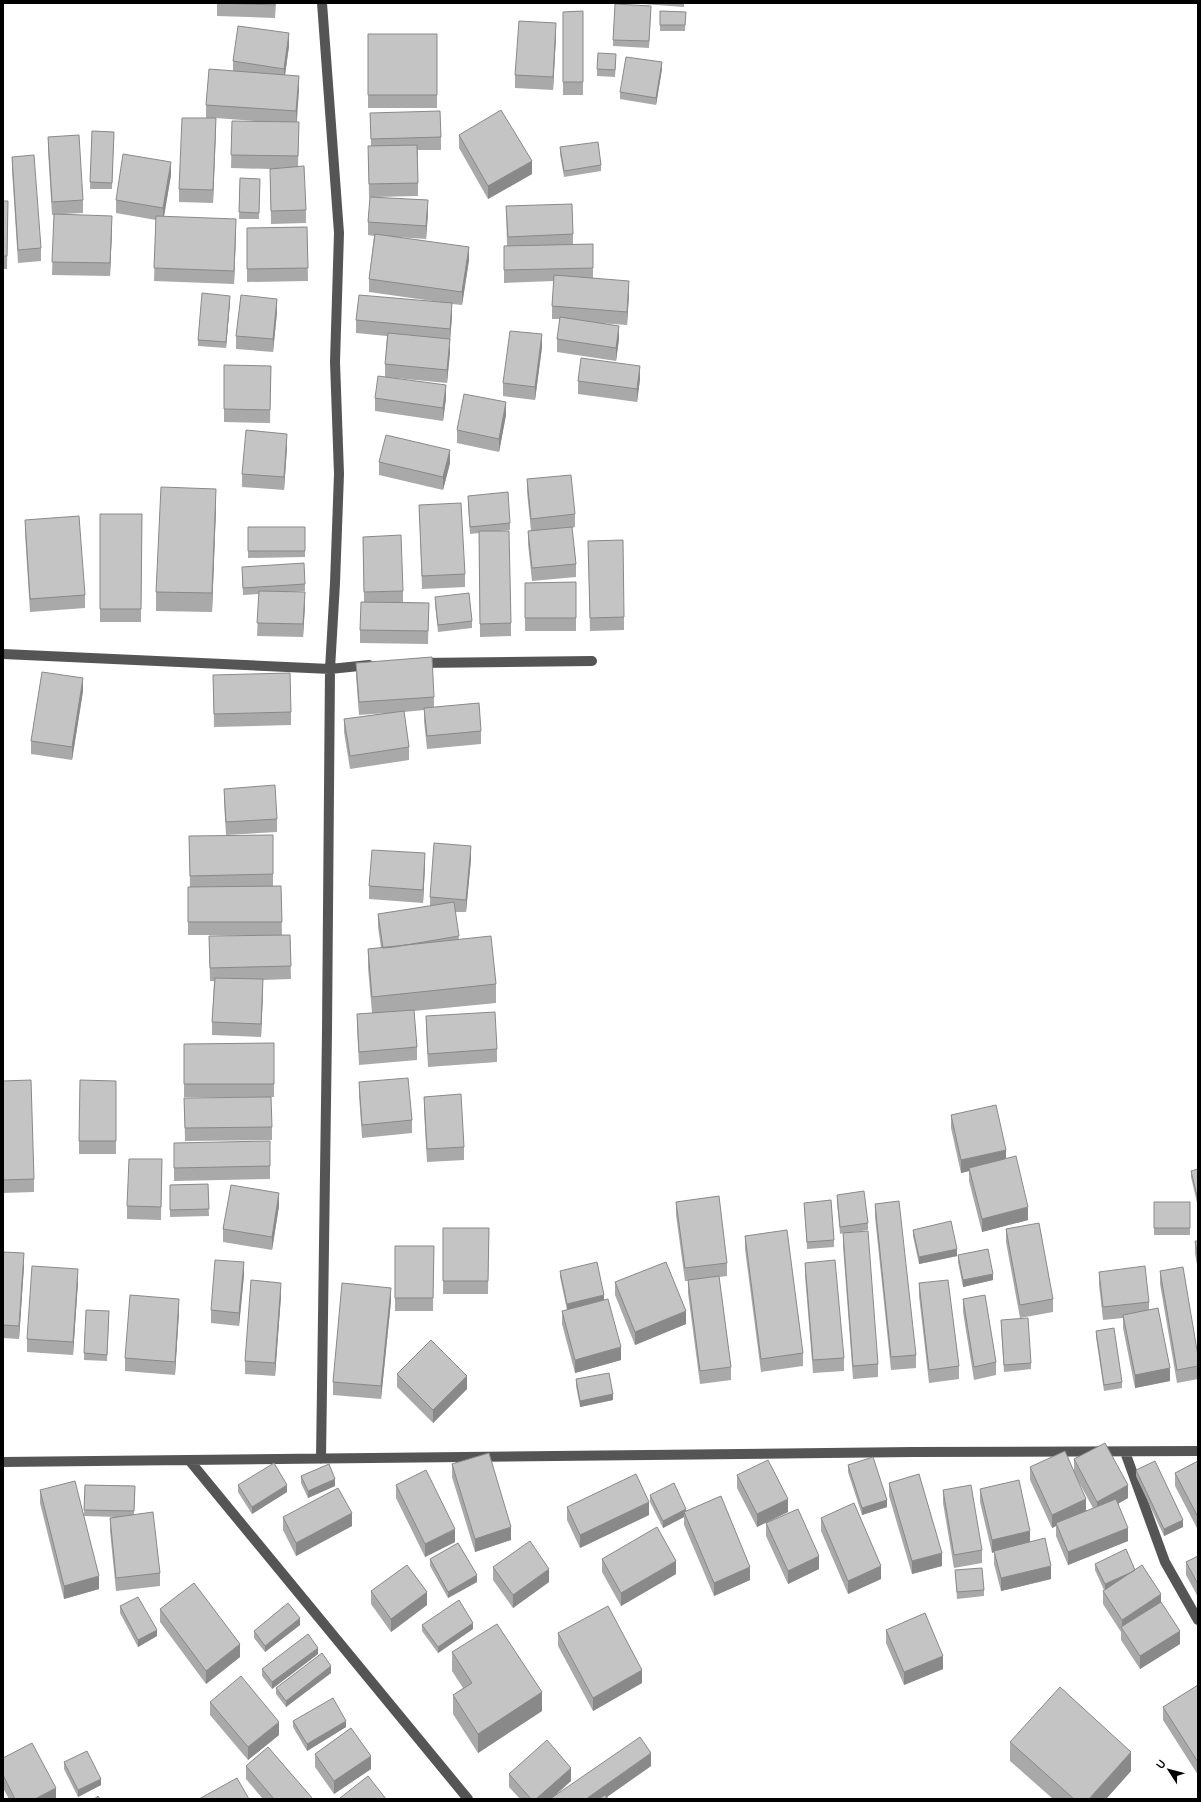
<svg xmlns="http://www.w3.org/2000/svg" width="1201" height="1802" font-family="Cabin,sans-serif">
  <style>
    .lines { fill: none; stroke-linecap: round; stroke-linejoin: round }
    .minor { stroke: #555; stroke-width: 10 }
    .wall { fill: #a9a9a9; fill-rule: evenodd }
    .shaded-wall { fill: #898989 }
    .building { fill: #c4c4c4; stroke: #898989 }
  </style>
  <rect width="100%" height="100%" fill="#fff"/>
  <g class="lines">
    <path class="minor" d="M3 654 330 669 369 665
      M418 663 592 661
      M1125 1452 1165 1562 1198 1620
      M321 1459 327 1031 330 669 335 583 339 474 335 362 339 233 322 3
      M189 1460 468 1799
      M3 1462 913 1452 1198 1451"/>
  </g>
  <path class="wall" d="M217 3H276L275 18 217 16Z
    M643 3H684V7L643 4Z
    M583 11V95H563V12Z
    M660 11 686 12 685 31H660Z
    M651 12 649 48 613 46V40Z
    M368 34H437V108H368Z
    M556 36 553 90 515 88V75Z
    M289 46 285 75 299 89 297 122H299L298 167 306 210V223L271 224 270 169 231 168 232 121H255L216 118 213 203 179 202V189L214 118H206V105L233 71V61Z
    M616 61 615 77 597 76V69Z
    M662 69 656 105 620 99V92Z
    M370 113 441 137V150H418V196L375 197 428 213 426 239 397 237 469 260 462 305 452 304V316L450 341V352L447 383 385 377V364L387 336 356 333V320L440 302 369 292V279L374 236 368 235V222L370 197H369L368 146H371Z
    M92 131 114 132 112 189H90Z
    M459 135 532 174 488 199 459 148Z
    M48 137 83 200V213L63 214 112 229 110 276 52 275 54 215H52L48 150Z
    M560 147 601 165V171L564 177 560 154Z
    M12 157 41 248V261L18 263 12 170Z
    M171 175 164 217 236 232 234 284 154 281 156 220 116 213V200Z
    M240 178 260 179 259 219H239Z
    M3 201 8 214 7 269H3Z
    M506 206 573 234V244H593V278L629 294 627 325 599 323 619 339 616 361 557 352V339L560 319H552V306L554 281 504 283V246H507Z
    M307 227 308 281 247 282V228Z
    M230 302 226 348 198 346V340Z
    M277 312 273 352 236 349V336Z
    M542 347 535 400 503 396V383Z
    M224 365 271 366 270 423 224 422Z
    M640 379 637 402 578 394V381Z
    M375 398H446L443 421 375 411Z
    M506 415 499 452 457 443V430Z
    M287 447 284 490 242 487V474Z
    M379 462 450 463 443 490 379 475Z
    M527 479 575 514V527L572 528 576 564V577L532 581 528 544V531H531L527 492Z
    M468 496 510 523V530L499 531 511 623V636L480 637 479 533 470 534 468 503Z
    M419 505 465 574V587L422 589Z
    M216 508 212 612 156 611V592Z
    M100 514H142L141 622H100Z
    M25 520 85 595V608L30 612 25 533Z
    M248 527H305V557L248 558Z
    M363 537 403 591V602L429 603 428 644 360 643V630L364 602Z
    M588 541 624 617V630L590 631Z
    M242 574 305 584V591L290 592 305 605 303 637 257 636 259 594 243 595Z
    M576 582V631H525V583Z
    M435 597 472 621V628L438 632 435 604Z
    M356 663 434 697V707L481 731V744L427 749 424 721V710L404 712 409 747V760L350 769 344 732V719L388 713 359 715 356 676Z
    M213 675 291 712V725L214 727Z
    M83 691 72 760 31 754V741Z
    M224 789 277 819V832L226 835 224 802Z
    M189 836 273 874V886H281L282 935H188V887H190Z
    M471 859 466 912H455L459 940 496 984V1003L414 1011 417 1047V1060L359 1065 357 1027V1014L372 1013 368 968V949L381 948 378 927V914L430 906V897Z
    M425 866 423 903 369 899V886Z
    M290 935 291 979 263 980V992L261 1037 212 1035V1022L214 981H210L209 936Z
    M426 1016 497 1049V1062L428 1067 426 1029Z
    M274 1043V1097H184V1044Z
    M3 1081 34 1179V1192L3 1193Z
    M116 1081V1154H79V1141Z
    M359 1082 412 1120V1133L362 1138 359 1095Z
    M424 1097 464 1147V1160L427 1162 424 1110Z
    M184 1098 272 1127V1140L185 1141Z
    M951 1115 1006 1159 1028 1220 982 1232 969 1181V1171L961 1173 951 1128Z
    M174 1143 270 1166V1179L174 1181Z
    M162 1159 161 1220 127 1219V1206Z
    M1198 1169V1207L1191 1177V1171Z
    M208 1184 209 1216 170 1217V1185Z
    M837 1195 868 1223V1230L854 1232 878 1364V1377L853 1379 843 1246V1233L840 1234 837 1202Z
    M676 1202 727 1263V1276L719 1277 731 1367V1380L700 1384 688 1293V1281H685L676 1215Z
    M1154 1202H1190V1235H1154Z
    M804 1203 834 1240V1247L807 1249Z
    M875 1204 916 1355V1368L891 1370 875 1217Z
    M279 1206 272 1250 223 1242V1229Z
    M443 1228H489L488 1294H443Z
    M1006 1229 1053 1299V1312L1020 1318 1006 1242Z
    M913 1230 957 1256 919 1264 913 1236Z
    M745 1236 803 1353V1366L761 1372 745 1249Z
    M1195 1241H1198V1270L1195 1254Z
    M395 1246H434L433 1311H395Z
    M3 1252 24 1266 19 1339 3 1338Z
    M958 1255 993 1280 963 1287 958 1262Z
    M805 1263 844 1358V1371L813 1373 805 1276Z
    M560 1271 604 1300 621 1360 575 1373 562 1324V1311L567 1310 560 1277Z
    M1160 1271 1198 1356V1379L1177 1383 1160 1284Z
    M1099 1272 1149 1302V1310L1170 1381 1135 1388 1123 1328V1318L1103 1320 1099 1285Z
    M244 1275 239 1326 211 1323V1310Z
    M78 1282 73 1355 27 1352V1339Z
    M615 1282 686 1324 635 1345 615 1295Z
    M919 1283 959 1366V1379L929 1383 919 1296Z
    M281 1296 275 1376 245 1374V1361Z
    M963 1299 996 1362V1375L974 1380 963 1312Z
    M391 1301 381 1399 333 1395V1382Z
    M179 1312 175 1375 125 1371V1358Z
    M109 1317 107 1361 84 1360V1353Z
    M1001 1320 1031 1363V1369L1004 1372 1001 1327Z
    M1096 1331 1122 1382V1388L1104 1391 1096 1337Z
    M397 1374 467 1389 433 1423 397 1387Z
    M576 1379 613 1400 580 1407 576 1386Z
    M1074 1459 1128 1498 1118 1504 1128 1541 1068 1565 1056 1536V1526L1052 1528 1030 1480V1467L1074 1472ZM1074 1473 1093 1508 1086 1511Z
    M1198 1461V1530L1175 1486V1473Z
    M452 1464 511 1540 475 1552 452 1477Z
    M848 1465 887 1507 862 1515 848 1472Z
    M1136 1470 1183 1527 1164 1536 1136 1476Z
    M737 1475 788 1512 757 1527 737 1488Z
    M301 1476 335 1486 308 1498 301 1483Z
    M889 1483 942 1566 912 1574 889 1496Z
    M85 1485 135 1486 134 1515 160 1573V1586L116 1591 110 1531V1518L116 1517 84 1516Z
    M238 1485 287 1492 252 1514 238 1492Z
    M396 1485 455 1542 425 1557 396 1498Z
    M980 1489 1030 1542 1051 1579 1001 1591 994 1564V1552L992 1553 980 1502Z
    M40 1490 99 1589 64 1599 40 1503Z
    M943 1490 982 1550V1563L954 1568 943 1503Z
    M650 1495 686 1511 750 1580 714 1596 684 1525V1517L663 1528 650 1502Z
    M567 1507 649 1515 580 1548 567 1520Z
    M283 1517 352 1526 296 1556 283 1530Z
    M821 1518 881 1579 848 1594 821 1531Z
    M766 1523 819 1569 788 1584 766 1536Z
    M1198 1556V1597L1186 1575V1562Z
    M430 1559 477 1582 448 1598 430 1566Z
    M602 1559 676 1574 621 1606 602 1572Z
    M1095 1564 1135 1570 1161 1602 1180 1644 1140 1669 1121 1640V1632L1103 1604V1591L1104 1590 1095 1570Z
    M493 1567 549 1582 513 1608 493 1580Z
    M955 1570 984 1590V1596L957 1599Z
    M371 1591 427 1605 391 1632 371 1604Z
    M120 1606 157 1636 138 1647 120 1613Z
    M160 1609 240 1657 206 1684 160 1622Z
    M300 1625 265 1652 254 1638V1631Z
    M422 1625 473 1629 438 1653 422 1631Z
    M886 1630 943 1669 904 1685 886 1643Z
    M558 1633 642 1683 593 1711 558 1646Z
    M452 1652 542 1711 478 1753 453 1714V1695L463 1688 452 1671Z
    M318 1654 272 1689 262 1676V1669Z
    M331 1673 286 1707 276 1694V1688Z
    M1198 1685V1775L1163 1720V1707Z
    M210 1702 279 1735 248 1760 210 1715Z
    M293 1721 346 1727 307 1751 293 1727Z
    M1010 1742 1131 1771 1106 1799H1053L1010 1761Z
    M315 1754 371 1769 334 1794 315 1767Z
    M3 1758 56 1799H9L3 1788Z
    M64 1762 101 1785 78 1797 64 1769Z
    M246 1766 313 1799H263L246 1779Z
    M651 1766 607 1797 608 1799H520L509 1787V1774L571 1781 553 1797Z"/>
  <path class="shaded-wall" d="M556 23V36L553 90V77Z
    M289 33V46L284 82V69Z
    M662 62V69L656 105V98Z
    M299 76V89L296 124V111Z
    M216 118V131L213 203V190Z
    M532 161V174L488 199V186Z
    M171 162V175L163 221V208Z
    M428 200V213L426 239V226Z
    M112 216V229L110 276V263Z
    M236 219V232L234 284V271Z
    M469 247V260L462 305V292Z
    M629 281V294L627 325V312Z
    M230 296V302L226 348V342Z
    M277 299V312L273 352V339Z
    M452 303V316L450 341V352L447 383V370L450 340V329Z
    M619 326V339L616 361V348Z
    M542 334V347L535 400V387Z
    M640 366V379L637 402V389Z
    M446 385V398L443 421V408Z
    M506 402V415L499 452V439Z
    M287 434V447L284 490V477Z
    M450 450V463L443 490V477Z
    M216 489V508L212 612V593Z
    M305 592V605L303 637V624Z
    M83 678V691L72 760V747Z
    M471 846V859L466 912V900Z
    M425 853V866L423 903V890Z
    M263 979V992L261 1037V1024Z
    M1006 1150V1163L969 1168V1171L961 1173V1160Z
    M279 1193V1206L272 1250V1237Z
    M1028 1207V1220L982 1232V1219Z
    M957 1249V1256L919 1264V1257Z
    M24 1253V1266L19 1339V1326Z
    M244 1262V1275L239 1326V1313Z
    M78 1269V1282L73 1355V1342Z
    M993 1274V1280L963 1287V1280Z
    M281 1283V1296L275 1376V1363Z
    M391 1288V1301L381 1399V1386Z
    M604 1295V1302L567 1310V1304Z
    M179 1299V1312L175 1375V1362Z
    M686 1311V1324L635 1345V1332Z
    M621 1347V1360L575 1373V1360Z
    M1170 1368V1381L1135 1388V1375Z
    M467 1376V1389L433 1423V1410Z
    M613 1394V1400L580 1407V1401Z
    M335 1479V1486L308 1498V1491Z
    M287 1485V1492L252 1514V1507Z
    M1128 1485V1498L1097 1515V1502Z
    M788 1499V1512L757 1527V1514Z
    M1086 1499V1512L1056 1523V1526L1052 1528V1515Z
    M887 1500V1507L862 1515V1508Z
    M649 1502V1515L580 1548V1535Z
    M686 1509V1516L684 1512V1517L663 1528V1521Z
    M352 1513V1526L296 1556V1543Z
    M1183 1520V1527L1164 1536V1529Z
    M511 1527V1540L475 1552V1539Z
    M1128 1528V1541L1068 1565V1552Z
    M455 1529V1542L425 1557V1544Z
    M1030 1531V1544L994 1551V1552L992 1553V1540Z
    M942 1553V1566L912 1574V1561Z
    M819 1556V1569L788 1584V1571Z
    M676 1561V1574L621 1606V1593Z
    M881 1566V1579L848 1594V1581Z
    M1051 1566V1579L1001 1591V1578Z
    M750 1567V1580L714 1596V1583Z
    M549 1569V1582L513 1608V1595Z
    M1135 1570 1105 1591V1584Z
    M477 1575V1582L448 1598V1592Z
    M99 1576V1589L64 1599V1586Z
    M427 1592V1605L391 1632V1619Z
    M1161 1594V1607L1122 1628V1620Z
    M300 1618V1625L265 1652V1646Z
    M473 1623V1629L438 1653V1647Z
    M157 1630V1636L138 1647V1640Z
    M1180 1631V1644L1140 1669V1656Z
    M240 1644V1657L206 1684V1671Z
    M318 1648V1654L272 1689V1682Z
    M943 1656V1669L904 1685V1672Z
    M331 1666V1673L286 1707V1701Z
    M642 1670V1683L593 1711V1698Z
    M542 1692V1711L478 1753V1734Z
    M346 1721V1727L307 1751V1744Z
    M279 1722V1735L248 1760V1747Z
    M1131 1752V1771L1106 1799H1089Z
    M651 1753V1766L604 1799H586Z
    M371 1756V1769L334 1794V1781Z
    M571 1768V1781L551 1799H536Z
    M101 1779V1785L78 1797V1790Z
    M56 1788V1799H35Z"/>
  <path class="building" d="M217 3H275V5Z
    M615 4 651 6 649 41 613 40Z
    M583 11V82H563V12Z
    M660 11 686 12 685 25H660Z
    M519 21 556 23 553 77 515 75Z
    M238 26 289 33 284 69 233 61Z
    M368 34H437V95H368Z
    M598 53 616 54 615 70 597 69Z
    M626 57 662 62 656 98 620 92Z
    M209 69 299 76 296 111 206 105Z
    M501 110 532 161 488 186 459 135Z
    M440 111 441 137 371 139 370 113Z
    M182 118H216L213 190 179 189Z
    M232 121 299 122 298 156 231 155Z
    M92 131 114 132 112 183 90 182Z
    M79 135 83 200 52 202 48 137Z
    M598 142 601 165 564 171 560 147Z
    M417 145 418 183 369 184 368 146Z
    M123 154 171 162 163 208 116 200Z
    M34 155 41 248 18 250 12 157Z
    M304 166 306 210 271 211 270 169Z
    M240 178 260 179 259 213 239 212Z
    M370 197 428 200 426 226 368 222Z
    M3 201H8L7 256H3Z
    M572 204 573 234 508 237 506 206Z
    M54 214 112 216 110 263 52 262Z
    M156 216 236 219 234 271 154 268Z
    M307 227 308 268 247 269V228Z
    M375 234 469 247 462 292 369 279Z
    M593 244V268L504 270V246Z
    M554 275 629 281 627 312 552 306Z
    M202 293 230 296 226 342 198 340Z
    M241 295 277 299 273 339 236 336Z
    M359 295 452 303 450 329 356 320Z
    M560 317 619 326 616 348 557 339Z
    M510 331 542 334 535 387 503 383Z
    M388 333 450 339 447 370 385 364Z
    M581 358 640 366 637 389 578 381Z
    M224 365 271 366 270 410 224 409Z
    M378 376 446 385 443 408 375 398Z
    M464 394 506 402 499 439 457 430Z
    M246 430 287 434 284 477 242 474Z
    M386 435 450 450 443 477 379 462Z
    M571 475 575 514 531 519 527 479Z
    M161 487 216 489 212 593 156 592Z
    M508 492 510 523 470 527 468 496Z
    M461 503 465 574 422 576 419 505Z
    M100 514H142L141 609H100Z
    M79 516 85 595 30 599 25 520Z
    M248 527H305V551H248Z
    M572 527 576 564 532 568 528 531Z
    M479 531H509L511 623 480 624Z
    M401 535 403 591 364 592 363 537Z
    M623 540 624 617 590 618 588 541Z
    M304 563 305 584 243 588 242 567Z
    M576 582V618H525V583Z
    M259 591 305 592 303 624 257 623Z
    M469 593 472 621 438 625 435 597Z
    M361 602 429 603 428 631 360 630Z
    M432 657 434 697 359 702 356 663Z
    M42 672 83 678 72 747 31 741Z
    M290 673 291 712 214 714 213 675Z
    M479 703 481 731 427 736 424 708Z
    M404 711 409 747 350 756 344 719Z
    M275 785 277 819 226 822 224 789Z
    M273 835V874L190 876 189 836Z
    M434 843 471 846 466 900 430 897Z
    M372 850 425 853 423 890 369 886Z
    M281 886 282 922H188V887Z
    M454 902 459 936 394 947 383 948 378 914Z
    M290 935 291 966 210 968 209 936Z
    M491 936 496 984 372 997 368 949Z
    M215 978 263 979 261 1024 212 1022Z
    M414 1010 417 1047 359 1052 357 1014Z
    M495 1012 497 1049 428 1054 426 1016Z
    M274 1043V1084H184V1044Z
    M408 1078 412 1120 362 1125 359 1082Z
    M31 1080 34 1179 3 1180V1081Z
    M80 1080 116 1081V1141H79Z
    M461 1094 464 1147 427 1149 424 1097Z
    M271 1097 272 1127 185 1128 184 1098Z
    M996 1105 1006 1150 961 1160 951 1115Z
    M270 1141V1166L174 1168V1143Z
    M1016 1156 1028 1207 982 1219 969 1168Z
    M129 1159H162L161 1207 127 1206Z
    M1198 1169V1200L1191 1171Z
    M208 1184 209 1209 170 1210V1185Z
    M231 1185 279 1193 272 1237 223 1229Z
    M864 1191 868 1223 840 1227 837 1195Z
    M719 1196 727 1263 685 1268 676 1202Z
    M831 1200 834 1240 807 1242 804 1203Z
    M899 1201 916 1355 891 1357 875 1204Z
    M1154 1202H1190V1228H1154Z
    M951 1221 957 1249 919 1257 913 1230Z
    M1039 1223 1053 1299 1020 1305 1006 1229Z
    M443 1228H489L488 1281H443Z
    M787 1230 803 1353 761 1359 745 1236Z
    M868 1231 878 1364 853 1366 843 1233Z
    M1195 1241H1198V1257Z
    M395 1246H434L433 1298H395Z
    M988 1249 993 1274 963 1280 958 1255Z
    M3 1252 24 1253 19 1326 3 1325Z
    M215 1260 244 1262 239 1313 211 1310Z
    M835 1260 844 1358 813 1360 805 1263Z
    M597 1262 604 1295 567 1304 560 1271Z
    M666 1262 686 1311 635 1332 615 1282Z
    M32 1266 78 1269 73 1342 27 1339Z
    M1145 1266 1149 1302 1103 1307 1099 1272Z
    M1183 1267 1198 1356V1366L1177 1370 1160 1271Z
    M719 1276 731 1367 700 1371 688 1280Z
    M251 1280 281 1283 275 1363 245 1361Z
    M948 1280 959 1366 929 1370 919 1283Z
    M342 1283 391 1288 381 1386 333 1382Z
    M130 1295 179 1299 175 1362 125 1358Z
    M985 1295 996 1362 974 1367 963 1299Z
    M608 1299 621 1347 575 1360 562 1311Z
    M1158 1308 1170 1368 1135 1375 1123 1315Z
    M86 1310 109 1311 107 1355 84 1353Z
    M1028 1318 1031 1363 1004 1365 1001 1320Z
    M1114 1328 1122 1382 1104 1385 1096 1331Z
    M431 1340 467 1376 433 1410 397 1374Z
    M609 1373 613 1394 580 1401 576 1379Z
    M1105 1443 1128 1485 1097 1502 1074 1459Z
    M1065 1451 1086 1499 1052 1515 1030 1467Z
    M489 1453 511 1527 475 1539 452 1464Z
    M873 1457 887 1500 862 1508 848 1465Z
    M768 1460 788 1499 757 1514 737 1475Z
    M1155 1461 1183 1520 1164 1529 1136 1470Z
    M1198 1461V1517L1175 1473Z
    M274 1463 287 1485 252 1507 238 1485Z
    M329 1464 335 1479 308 1491 301 1476Z
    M426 1470 455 1529 425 1544 396 1485Z
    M636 1474 649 1502 580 1535 567 1507Z
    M919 1474 942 1553 912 1561 889 1483Z
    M1019 1480 1030 1531 992 1540 980 1489Z
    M75 1481 99 1576 64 1586 40 1490Z
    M674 1483 686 1509 663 1521 650 1495Z
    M85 1485 135 1486 134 1511 84 1510Z
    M971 1485 982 1550 954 1555 943 1490Z
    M338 1488 352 1513 296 1543 283 1517Z
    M721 1496 750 1567 714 1583 684 1512Z
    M1116 1499 1128 1528 1068 1552 1056 1523Z
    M854 1503 881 1566 848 1581 821 1518Z
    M798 1509 819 1556 788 1571 766 1523Z
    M153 1512 160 1573 116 1578 110 1518Z
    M657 1527 676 1561 621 1593 602 1559Z
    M1045 1538 1051 1566 1001 1578 994 1551Z
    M530 1541 549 1569 513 1595 493 1567Z
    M458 1543 477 1575 448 1592 430 1559Z
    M1126 1549 1135 1570 1132 1572 1105 1584 1095 1564Z
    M1198 1556V1584L1186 1562Z
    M407 1565 427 1592 391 1619 371 1591Z
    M1142 1565 1161 1594 1122 1620 1103 1591Z
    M982 1568 984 1590 957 1592 955 1570Z
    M194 1583 240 1644 206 1671 160 1609Z
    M138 1597 157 1630 138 1640 120 1606Z
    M459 1600 473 1623 438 1647 422 1625Z
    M1161 1602 1180 1631 1140 1656 1121 1627Z
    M288 1603 300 1618 265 1646 254 1631Z
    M608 1606 642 1670 593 1698 558 1633Z
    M925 1613 943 1656 904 1672 886 1630Z
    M497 1624 542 1692 478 1734 453 1695 472 1683 452 1652Z
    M308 1634 318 1648 272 1682 262 1669Z
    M322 1653 331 1666 286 1701 276 1688Z
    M241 1676 279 1722 248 1747 210 1702Z
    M1198 1685V1762L1163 1707Z
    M1060 1687 1131 1752 1089 1799H1074L1010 1742Z
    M333 1698 346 1721 307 1744 293 1721Z
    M351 1728 371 1756 334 1781 315 1754Z
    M640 1737 651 1753 586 1799H550Z
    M547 1740 571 1768 536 1799H531L509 1774Z
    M32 1743 56 1788 35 1799H15L3 1775V1758Z
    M268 1747 313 1799H274L246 1766Z
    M87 1751 101 1779 78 1790 64 1762Z
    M368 1776 386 1799H340V1798Z
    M237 1778 249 1799H199Z
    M605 1795 608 1799H598Z
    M98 1796 100 1799H94Z"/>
  <rect width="1201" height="1802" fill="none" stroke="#000000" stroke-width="8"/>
  <g transform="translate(1169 1770) rotate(306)" stroke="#ffffff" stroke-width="3" paint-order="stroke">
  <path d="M0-3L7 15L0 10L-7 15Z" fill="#000000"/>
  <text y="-6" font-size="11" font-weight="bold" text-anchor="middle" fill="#000000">U</text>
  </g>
</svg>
